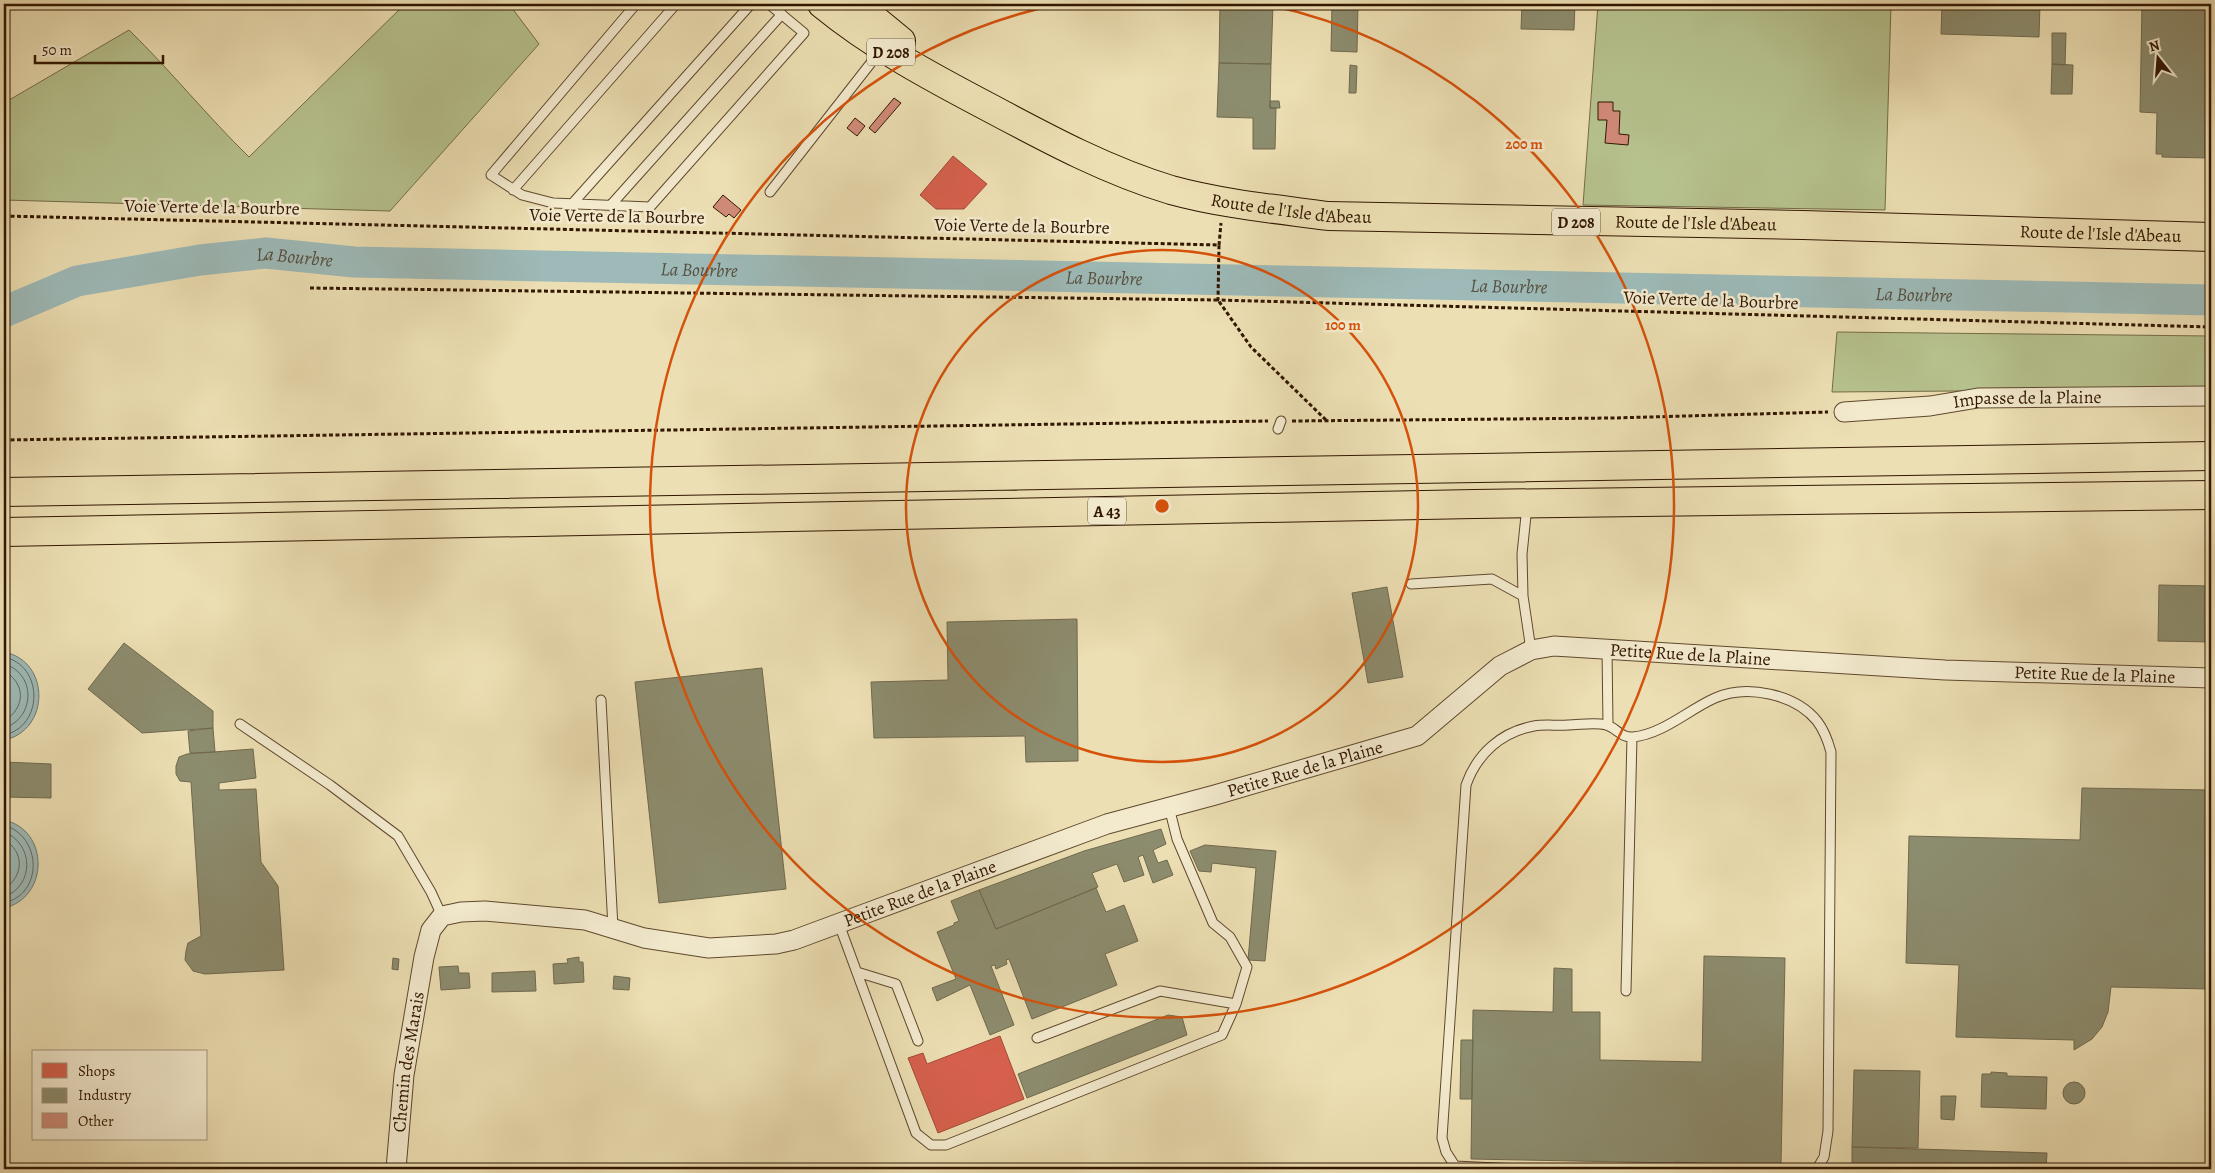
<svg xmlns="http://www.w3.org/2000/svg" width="2215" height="1173" font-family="Alegreya,serif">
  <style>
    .green { fill: #b6c28e; stroke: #746c47 }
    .water { fill: #9dbab8; stroke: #72786e }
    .shops { fill: #d6604d; stroke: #a44a36 }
    .industry { fill: #8c8c6e; stroke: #71694d }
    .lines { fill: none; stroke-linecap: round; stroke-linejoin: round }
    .shore { stroke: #67685c; stroke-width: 1 }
    .river { stroke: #9dbab8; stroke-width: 31 }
    .building { fill: #d18b79; stroke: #311600 }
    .service-casing { stroke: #60482d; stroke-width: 11 }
    .minor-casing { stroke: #60482d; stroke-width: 21 }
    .primary-casing { stroke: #311600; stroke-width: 30 }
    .motorway-casing { stroke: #311600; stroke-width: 30 }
    .path { stroke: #311600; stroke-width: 3; stroke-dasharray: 4 2.5; stroke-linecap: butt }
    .service { stroke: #f3eace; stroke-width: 9 }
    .minor { stroke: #f3eace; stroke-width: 19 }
    .primary { stroke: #ecdfb3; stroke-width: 28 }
    .motorway { stroke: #ecdfb3; stroke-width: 28 }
    .ring { fill: none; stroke: #d6520b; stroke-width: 2.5 }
    .labels { text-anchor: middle; stroke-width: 5; stroke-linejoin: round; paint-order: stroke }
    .shield { fill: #f3eace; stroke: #6b563e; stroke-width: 1 }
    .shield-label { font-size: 16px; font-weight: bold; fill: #311600 }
    .street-label { font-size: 18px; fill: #311600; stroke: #f3eace }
    .water-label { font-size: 19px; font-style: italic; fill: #574f40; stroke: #f3eace }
    .centre { fill: #d6520b; stroke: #f3eace; stroke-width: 2.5 }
    .ring-label { font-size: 15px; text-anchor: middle; font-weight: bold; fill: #d6520b; stroke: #f3eace; stroke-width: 5; stroke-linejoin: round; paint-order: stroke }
  </style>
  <rect width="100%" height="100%" fill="#ecdfb3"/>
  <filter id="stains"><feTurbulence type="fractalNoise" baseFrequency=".004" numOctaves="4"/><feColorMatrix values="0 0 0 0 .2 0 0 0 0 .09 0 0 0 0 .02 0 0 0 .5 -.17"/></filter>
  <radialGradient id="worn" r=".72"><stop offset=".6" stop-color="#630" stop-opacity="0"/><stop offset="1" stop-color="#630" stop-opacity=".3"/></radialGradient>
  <path class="green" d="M405 4H509L539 44 390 211 4 200V103L129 30C171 71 207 116 249 157Z
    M1598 4H1891L1885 210 1583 205Z
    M1837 332 2211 336V389L1832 392Z"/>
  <path class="water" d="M4 652C51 661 50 731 4 740Z
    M4 820C50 830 49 898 4 908Z"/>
  <path class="shops" d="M953 156 987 184 964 209H936L920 195Z
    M1000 1036 1024 1099 938 1133 908 1058 923 1053 927 1064Z"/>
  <path class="industry" d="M1220 4H1273L1271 64 1219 63Z
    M1332 4H1358L1357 52 1331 51Z
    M1522 4H1575L1574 30 1521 29Z
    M1942 4H2040L2039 37 1941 34Z
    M2142 4H2211L2209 158 2162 157V154H2156L2157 113 2140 112Z
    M2052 33H2066L2065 65 2052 64Z
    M1219 63 1271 64 1270 108H1276L1275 149H1253V118L1217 117Z
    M2052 64 2073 65 2072 94H2051Z
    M1350 65 1357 66 1356 93H1349Z
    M1270 101H1279L1280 108H1270Z
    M2159 585 2211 586V642L2158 641Z
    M1387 587 1403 677 1368 683 1352 593Z
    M1077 619 1078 761 1026 762 1025 736 874 738 871 682 948 680 947 622Z
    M124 643 213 711V728L142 733 88 689Z
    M762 668 786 889 659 903 635 682Z
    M213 728 215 752 190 753 188 731Z
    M253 749 256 778 219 783V790L256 789 261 862 278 886 284 970 205 974 193 971 185 960 186 951 188 943 201 936 191 782 180 781 176 774V766L179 757 187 754Z
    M4 762 51 764V798L4 797Z
    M2082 788 2211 790V989L2111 987 2108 1012 2102 1027 2092 1039 2074 1050V1040L1956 1037 1959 965 1906 963 1909 836 2080 840Z
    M1161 829 1166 844 1153 850 1158 863 1167 860 1173 875 1153 883 1143 855 1138 857 1144 875 1124 882 1117 864 1092 873 1098 887 996 929 979 890 1084 851Z
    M1205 845 1276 851 1265 961 1248 960 1256 868 1212 863 1211 872 1199 871 1190 851Z
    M1096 888 1106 912 1124 905 1138 941 1105 954 1117 985 1032 1019 1009 959 1006 960 1007 964 996 969 995 965 991 966 1014 1025 990 1035 970 985 937 1001 932 988 956 979 937 932 954 925V923L959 921 951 901 979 890 996 929Z
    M1704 956 1785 958 1781 1165 1471 1159 1473 1010 1553 1012 1554 968 1572 969V1012H1600V1060L1702 1062Z
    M579 957V962H583L584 982 554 984 553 964 568 963 567 959Z
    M393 958 399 959 398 970 392 969Z
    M458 966 459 973H469L470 988 441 990 439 967Z
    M535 971 536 991 492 992V973Z
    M614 976 630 978 629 990 613 989Z
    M1168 1015 1182 1017 1187 1035 1027 1098 1018 1074Z
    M1461 1040H1473L1472 1099H1460Z
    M1854 1070 1920 1071 1918 1148 1852 1147Z
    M1991 1072 2007 1073V1076L2047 1077 2046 1109 1981 1107 1982 1074H1991Z
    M2063 1093a11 11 0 1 1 22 0a11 11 0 1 1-22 0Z
    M1941 1096H1956L1954 1120 1941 1119Z
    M1852 1147 2047 1153 2046 1169H1852Z
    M1675 1162 1720 1164V1169H1675Z"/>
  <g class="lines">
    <path class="shore" d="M4 657C44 665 44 727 4 735
      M4 664C37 673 35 719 4 728
      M4 671C26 683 26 708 4 721
      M4 825C42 836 44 894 4 903
      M4 832C34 843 35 886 4 897
      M4 840C25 851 24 877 4 889"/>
    <path class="river" id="s1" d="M4 312 77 281 200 260 266 253 354 262 2211 300"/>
  </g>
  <path class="building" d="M894 98 901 103 875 133 869 128Z
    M1598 102H1613V111H1620L1619 134 1629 135 1628 145 1605 143 1607 120H1598Z
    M855 118 865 126 857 136 847 128Z
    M723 195 741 210 734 218 729 214 726 217 713 207Z"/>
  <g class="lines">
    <g class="service-casing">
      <path id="service" d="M636 4 491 175 522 195 553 203 650 207 804 33 769 4
        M513 190 676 4
        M770 192 881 50
        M572 204 751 4
        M610 206 782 14
        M1278 429 1281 421
        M1527 506 1522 554 1523 596 1531 650
        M1411 584 1492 579 1523 596
        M1607 649 1608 725
        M601 700 613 928
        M240 724 330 785 398 836 431 892 442 916
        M839 924 916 1133 931 1145H946L1222 1035 1236 1004 1247 967 1230 937 1213 923 1177 839 1169 807
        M857 972 896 984 918 1041
        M1626 991 1632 737
        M1037 1038 1160 991 1236 1004
        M1518 1169 1455 1166 1446 1152 1442 1138 1466 785C1477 754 1501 732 1534 726 1545 724 1557 726 1568 725 1580 725 1594 722 1606 725 1616 727 1620 738 1633 737 1663 734 1688 710 1715 698 1747 684 1795 694 1817 721 1824 730 1828 741 1831 752L1828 1131 1824 1157 1817 1169"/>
    </g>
    <g class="minor-casing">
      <g id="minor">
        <path id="s2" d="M1844 412 1930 406 1978 398 2211 396"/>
        <path id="s3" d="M396 1169 404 1075 424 957 431 930 442 916 461 912 485 911 585 920 644 938 709 948 776 944 794 940 1107 824 1215 795 1417 736 1500 666 1531 650 1554 646 1945 670 2211 678"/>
      </g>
    </g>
    <g class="primary-casing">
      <g id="primary">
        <path id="s4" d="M822 4C873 46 933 78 992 109 1050 140 1108 171 1171 190 1222 204 1276 209 1328 216L1803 225 2211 237"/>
        <path d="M856 4 901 41"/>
      </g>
    </g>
    <g class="motorway-casing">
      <path id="motorway" d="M4 492 2211 456
        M4 532 1474 504 2211 495"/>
    </g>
    <path class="path" d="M4 216 1219 245 1218 300 2211 327
      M1219 245 1221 223
      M310 288 1218 300 1251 347 1326 420
      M1292 421 1614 418 1828 412
      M4 440 1268 421"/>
    <use href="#service" class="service"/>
    <use href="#minor" class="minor"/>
    <use href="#primary" class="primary"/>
    <use href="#motorway" class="motorway"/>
  </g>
  <g class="ring">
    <circle cx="1162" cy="506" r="256"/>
    <path d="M1264 4A512 512 0 1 1 1060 4"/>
  </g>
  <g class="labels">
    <g class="shield">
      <rect x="867" y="38.5" width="48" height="27" rx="4"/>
      <rect x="1552" y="208.5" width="48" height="27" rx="4"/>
      <rect x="1088" y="497.5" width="38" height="27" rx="4"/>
    </g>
    <g class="shield-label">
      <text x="891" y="58">D 208</text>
      <text x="1576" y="228">D 208</text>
      <text x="1107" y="517">A 43</text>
    </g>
    <g class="street-label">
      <text transform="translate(212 207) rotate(1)" y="6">Voie Verte de la Bourbre</text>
      <text dy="6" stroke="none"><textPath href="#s4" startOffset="519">Route de l'Isle d'Abeau</textPath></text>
      <text transform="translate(617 216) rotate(1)" y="6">Voie Verte de la Bourbre</text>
      <text dy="6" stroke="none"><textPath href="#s4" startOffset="924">Route de l'Isle d'Abeau</textPath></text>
      <text transform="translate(1022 226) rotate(1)" y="6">Voie Verte de la Bourbre</text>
      <text dy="6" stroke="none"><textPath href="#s4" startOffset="1329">Route de l'Isle d'Abeau</textPath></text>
      <text transform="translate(1711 300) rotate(2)" y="6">Voie Verte de la Bourbre</text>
      <text dy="6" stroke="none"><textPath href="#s2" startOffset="184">Impasse de la Plaine</textPath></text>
      <text dy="6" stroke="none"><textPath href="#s3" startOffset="1576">Petite Rue de la Plaine</textPath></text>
      <text dy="6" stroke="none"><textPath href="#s3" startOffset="1981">Petite Rue de la Plaine</textPath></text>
      <text dy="6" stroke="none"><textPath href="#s3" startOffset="1156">Petite Rue de la Plaine</textPath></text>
      <text dy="6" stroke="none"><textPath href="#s3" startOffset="751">Petite Rue de la Plaine</textPath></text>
      <text dy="6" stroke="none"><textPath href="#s3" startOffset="108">Chemin des Marais</textPath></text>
    </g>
    <g class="water-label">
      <text dy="7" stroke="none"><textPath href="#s1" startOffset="299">La Bourbre</textPath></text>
      <text dy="7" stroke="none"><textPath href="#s1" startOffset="704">La Bourbre</textPath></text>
      <text dy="7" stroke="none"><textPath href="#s1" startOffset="1109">La Bourbre</textPath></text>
      <text dy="7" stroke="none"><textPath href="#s1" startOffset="1514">La Bourbre</textPath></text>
      <text dy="7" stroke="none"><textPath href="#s1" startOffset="1919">La Bourbre</textPath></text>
    </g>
  </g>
  <circle cx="1162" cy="506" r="8" class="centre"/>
  <g class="ring-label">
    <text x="1524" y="149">200 m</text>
    <text x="1343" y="330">100 m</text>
  </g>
  <rect width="2215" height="1173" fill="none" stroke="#ecdfb3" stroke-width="20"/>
  <rect x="5" y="5" width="2205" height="1163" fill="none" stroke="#311600" stroke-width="2.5"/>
  <rect x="10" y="10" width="2195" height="1153" fill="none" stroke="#311600"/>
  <rect x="32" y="1050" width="175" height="90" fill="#f3eace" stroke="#a5957c"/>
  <rect x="42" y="1063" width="25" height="15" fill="#d6604d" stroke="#a5957c"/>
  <text x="78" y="1076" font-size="15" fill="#311600">Shops</text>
  <rect x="42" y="1088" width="25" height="15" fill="#8c8c6e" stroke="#a5957c"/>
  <text x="78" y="1100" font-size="15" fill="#311600">Industry</text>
  <rect x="42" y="1113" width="25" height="15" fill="#d18b79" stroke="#a5957c"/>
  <text x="78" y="1126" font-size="15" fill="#311600">Other</text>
  <g transform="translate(2158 58) rotate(343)" stroke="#f3eace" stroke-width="4" paint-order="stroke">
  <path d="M0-4L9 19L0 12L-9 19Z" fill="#311600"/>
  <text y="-8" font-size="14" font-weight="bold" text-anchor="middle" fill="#311600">N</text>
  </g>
  <path d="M35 55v8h128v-8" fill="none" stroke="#311600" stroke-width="2.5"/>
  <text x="42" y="55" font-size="15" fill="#311600" stroke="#f3eace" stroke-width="4" paint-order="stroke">50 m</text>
  <rect width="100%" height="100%" filter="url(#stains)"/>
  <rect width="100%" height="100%" fill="url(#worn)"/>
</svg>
